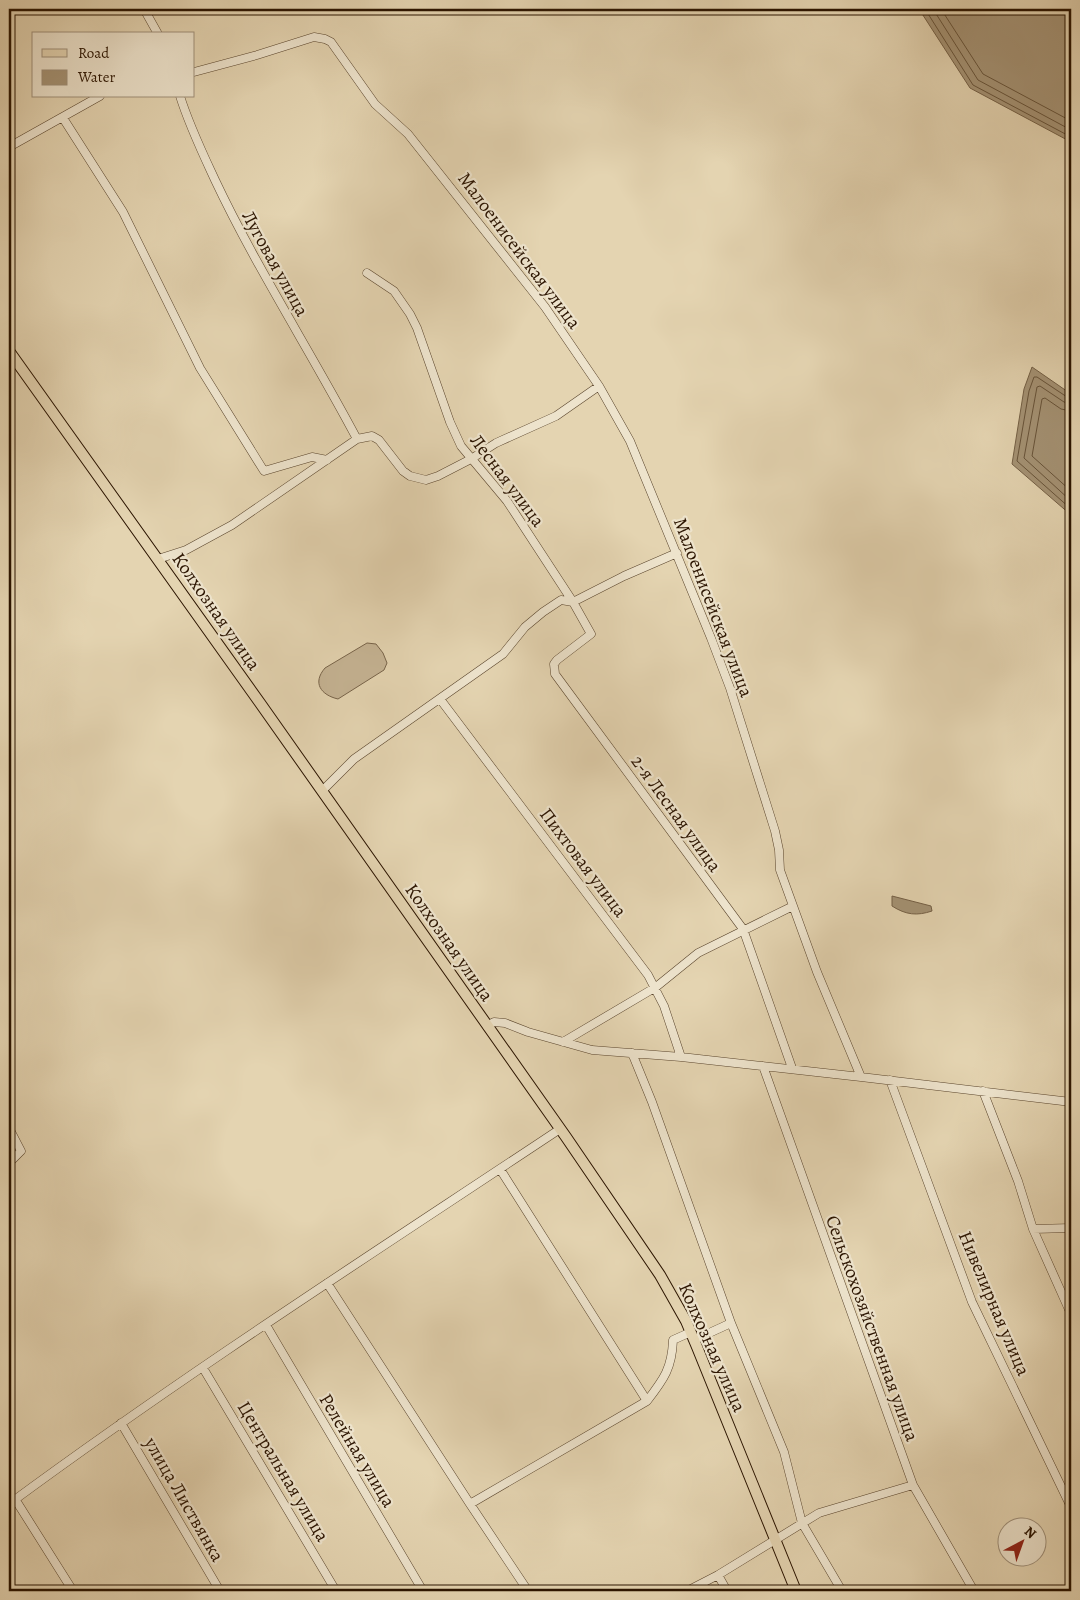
<svg xmlns="http://www.w3.org/2000/svg" width="1080" height="1600" font-family="Alegreya,serif">
  <style>
    .green { fill: #c5b393; stroke: #78644a }
    .water { fill: #a59375; stroke: #746046 }
    .lines { fill: none; stroke-linecap: round; stroke-linejoin: round }
    .shore { stroke: #68543a; stroke-width: 1 }
    .minor-casing { stroke: #59442c; stroke-width: 9 }
    .major-casing { stroke: #2b1400; stroke-width: 12 }
    .minor { stroke: #ede3cc; stroke-width: 8 }
    .major { stroke: #e4d4b1; stroke-width: 10 }
    .labels { text-anchor: middle; stroke-width: 4.5; stroke-linejoin: round; paint-order: stroke }
    .street-label { font-size: 19px; fill: #2b1400; stroke: #ede3cc }
  </style>
  <rect width="100%" height="100%" fill="#e4d4b1"/>
  <filter id="stains"><feTurbulence type="fractalNoise" baseFrequency=".004" numOctaves="4"/><feColorMatrix values="0 0 0 0 .2 0 0 0 0 .09 0 0 0 0 .02 0 0 0 .5 -.17"/></filter>
  <radialGradient id="worn" r=".72"><stop offset=".6" stop-color="#630" stop-opacity="0"/><stop offset="1" stop-color="#630" stop-opacity=".3"/></radialGradient>
  <path class="green" d="M367 643 376 644 383 653 387 663 384 670 338 699C321 695 312 683 325 668Z"/>
  <path class="water" d="M919 9H1071V142L970 88Z
    M1032 367 1071 394V515L1012 464 1024 389Z
    M892 896 931 906 932 911C917 916 906 915 892 906Z"/>
  <g class="lines">
    <path class="shore" d="M925 9 973 85 1071 137
      M933 9 978 80 1071 130
      M941 9 983 74 1071 121
      M1071 398 1067 397 1037 377H1034L1029 391 1017 461 1071 509
      M1071 404 1064 402 1040 386 1037 387 1024 458 1071 501
      M1071 411 1061 409 1045 398 1042 399 1032 456 1071 491"/>
    <g class="minor-casing">
      <path id="minor" d="M144 9 158 34
        M194 72 257 55 314 37 325 39 331 42 375 104 408 134 545 307 599 386 630 441 711 638 730 688 775 831 779 850 780 870 817 972 861 1077 1071 1102
        M180 96C189 125 202 152 215 180 257 269 311 352 357 439
        M63 118 123 212 200 368 264 471 312 457 327 460
        M9 147 100 96
        M367 273 394 291 410 314 417 328 450 422 461 446 507 501 573 602 591 634 557 660 554 664 555 674 743 929 792 1068
        M158 559 186 550 232 525 357 439 372 436 379 440 403 471 410 476 426 480 438 476 471 459 496 443 556 416 599 386
        M440 699 648 975 664 1006 681 1057
        M322 791 354 759 503 654 525 627 543 612 561 600 573 602 624 576 677 553
        M487 1026 494 1022 505 1023 528 1032 592 1050 681 1057 861 1077
        M563 1042 656 987 698 953 793 906
        M632 1053 652 1102 731 1323 784 1452 802 1523 842 1591
        M763 1066 913 1485 974 1591
        M890 1080 972 1302 1071 1507
        M983 1091 1018 1181 1033 1229 1071 1314
        M9 1128 21 1151 9 1163
        M1033 1229 1071 1228
        M327 1283 470 1504 528 1591
        M266 1325 423 1591
        M694 1340 731 1323
        M203 1368 336 1591
        M647 1401C664 1379 672 1368 673 1340L691 1332
        M121 1423 220 1591
        M15 1499 73 1591
        M9 1504C188 1372 375 1252 560 1129
        M470 1504 647 1401 500 1169
        M718 1575 727 1591
        M687 1591 718 1575 819 1513 913 1485"/>
    </g>
    <g class="major-casing">
      <path id="major" d="M9 351 260 703 566 1137 660 1275 686 1321 697 1347 796 1591"/>
    </g>
    <use href="#minor" class="minor"/>
    <use href="#major" class="major"/>
  </g>
  <g class="labels">
    <g class="street-label">
      <text transform="translate(520 250) rotate(53)" y="7">Малоенисейская улица</text>
      <text transform="translate(276 263) rotate(61)" y="7">Луговая улица</text>
      <text transform="translate(508 480) rotate(53)" y="7">Лесная улица</text>
      <text transform="translate(714 607) rotate(69)" y="7">Малоенисейская улица</text>
      <text transform="translate(217 611) rotate(55)" y="7">Колхозная улица</text>
      <text transform="translate(677 813) rotate(54)" y="7">2-я Лесная улица</text>
      <text transform="translate(584 862) rotate(53)" y="7">Пихтовая улица</text>
      <text transform="translate(450 942) rotate(55)" y="7">Колхозная улица</text>
      <text transform="translate(995 1303) rotate(67)" y="7">Нивелирная улица</text>
      <text transform="translate(873 1328) rotate(70)" y="7">Сельскохозяйственная улица</text>
      <text transform="translate(713 1347) rotate(66)" y="7">Колхозная улица</text>
      <text transform="translate(358 1450) rotate(59)" y="7">Релейная улица</text>
      <text transform="translate(284 1471) rotate(59)" y="7">Центральная улица</text>
      <text transform="translate(185 1499) rotate(60)" y="7">улица Листвянка</text>
    </g>
  </g>
  <rect width="1080" height="1600" fill="none" stroke="#e4d4b1" stroke-width="30"/>
  <rect x="10" y="10" width="1060" height="1580" fill="none" stroke="#2b1400" stroke-width="2.5"/>
  <rect x="15" y="15" width="1050" height="1570" fill="none" stroke="#2b1400"/>
  <rect x="32" y="32" width="162" height="65" fill="#ede3cc" stroke="#9f907a"/>
  <rect x="42" y="49" width="25" height="8" fill="#e4d4b1" stroke="#9f907a"/>
  <text x="78" y="58" font-size="15" fill="#2b1400">Road</text>
  <rect x="42" y="70" width="25" height="15" fill="#a59375" stroke="#9f907a"/>
  <text x="78" y="82" font-size="15" fill="#2b1400">Water</text>
  <g transform="translate(1022 1542) rotate(41)"><circle r="24" fill="#ede3cc" stroke="#9f907a"/>
  <path d="M0-4L9 19L0 12L-9 19Z" fill="#8f2418"/>
  <text y="-8" font-size="14" font-weight="bold" text-anchor="middle" fill="#2b1400">N</text>
  </g>
  <rect width="100%" height="100%" filter="url(#stains)"/>
  <rect width="100%" height="100%" fill="url(#worn)"/>
</svg>
